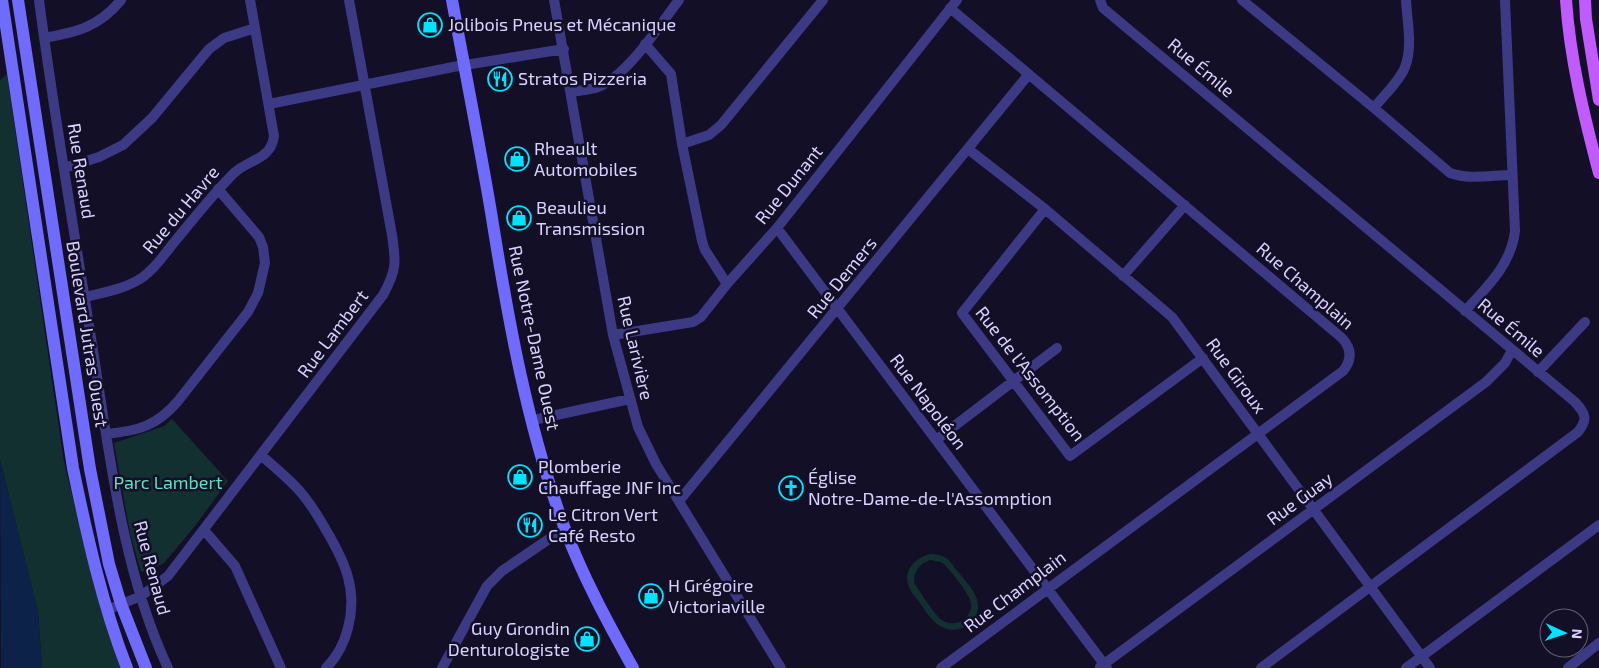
<svg xmlns="http://www.w3.org/2000/svg" width="1599" height="668" font-family="'Exo 2',sans-serif">
  <style>
    .green { fill: #12302f; fill-rule: evenodd }
    .water { fill: #0c2248 }
    .lines { fill: none; stroke-linecap: round; stroke-linejoin: round }
    .street { stroke: #3d3a85; stroke-width: 10 }
    .secondary { stroke: #6f6bff; stroke-width: 12 }
    .primary { stroke: #c25bff; stroke-width: 12 }
    .labels { text-anchor: middle; stroke-width: 5; stroke-linejoin: round; paint-order: stroke }
    .poi-label { font-size: 18px; fill: #d9d4ff; stroke: #130f26; text-anchor: start }
    .street-label { font-size: 18px; fill: #d9d4ff; stroke: #130f26 }
    .park-label { font-size: 18px; fill: #5fe0c0; stroke: #130f26 }
  </style>
  <rect width="100%" height="100%" fill="#130f26"/>
  <path class="green" d="M7 74 64 462 100 607 122 668H42L38 612 0 460V80Z
    M172 419 228 481 195 526 164 563 152 569 141 572 130 533 114 443 164 426Z
    M931 554C936 554 941 555 946 558 951 561 954 567 958 572 969 585 986 601 974 619 971 623 967 627 962 628 954 631 947 630 940 626 932 621 927 613 922 606 918 600 911 593 909 587 902 570 916 557 931 554ZM930 560C934 561 938 561 941 562 948 566 970 595 971 603 973 620 952 630 939 618 930 608 922 594 914 583 914 571 919 564 930 560Z"/>
  <path class="water" d="M0 460 38 612 42 668H1Z"/>
  <g class="lines">
    <path class="street" d="M39 0C54 115 74 230 92 344 109 451 122 570 168 668
      M554 0 613 335 638 427 656 464 781 668
      M1100 0 1103 8 1575 402C1586 414 1588 419 1578 432L1261 668
      M1242 0 1374 108 1450 173C1468 180 1493 175 1512 175
      M44 38C77 32 99 27 121 0
      M645 44 671 74 682 144 702 241 705 250 727 284
      M572 92C580 90 590 90 598 87 628 75 659 26 679 0
      M269 104 453 67 564 49
      M1374 108C1383 96 1400 81 1405 67 1413 47 1407 21 1406 0
      M682 144 709 135 721 125 823 0
      M968 149 1045 209 1172 317 1430 668
      M64 168 99 157 123 145 152 118 209 49 224 38 255 28
      M1045 209 962 313 1070 456 1203 358
      M777 228 1107 668
      M1123 276 1185 205
      M85 297C104 292 126 289 143 277 157 267 165 253 176 240 195 217 213 194 234 173 249 159 271 160 274 136L250 0
      M1465 311C1487 287 1511 265 1515 231L1505 0
      M613 335 693 322 701 317 727 284 777 228 957 0
      M1538 372 1585 322
      M533 420 630 399
      M106 434C138 431 157 426 178 401L248 312 258 293 265 263 263 247 259 237 218 189
      M936 440 1057 348
      M261 455C272 465 284 475 295 486 308 499 317 514 326 530 345 562 358 590 348 628 344 644 338 656 326 668
      M679 501 1029 74
      M204 530 235 566 281 668
      M107 610 141 596 168 576 383 295C397 270 396 262 392 235L349 0
      M1100 667 1486 382 1505 363 1512 350
      M442 668 487 586 502 571 565 528
      M941 668 1343 371C1352 360 1352 349 1342 338L950 8
      M1406 668 1599 525
      M1568 668 1599 643"/>
    <path class="secondary" d="M2 0 73 468C87 535 102 604 127 668
      M18 0 90 469 109 564 121 604 146 668
      M452 0C465 71 479 141 491 212 508 319 527 427 565 529 583 577 608 623 633 668"/>
    <path class="primary" d="M1566 0C1570 59 1584 116 1599 173
      M1585 0 1586 19 1599 100"/>
  </g>
  <defs>
    <g id="shop-ring" transform="scale(1.25)"><circle r="9.5" fill="#130f26" stroke="#00e5ff" stroke-width="1.5"/><path d="M-5-2.5h2.3a2.7 3.5 0 0 1 5.4 0H5L5.5 6h-11ZM-1.5-2.5h3a1.5 2.3 0 0 0-3 0Z" fill="#00e5ff"/></g>
    <g id="restaurant-ring" transform="scale(1.25)"><circle r="9.5" fill="#130f26" stroke="#00e5ff" stroke-width="1.5"/><path d="M-5-6h1v4h1v-4h1v4h1v-4h1v5L-1.5 .5V6h-2V.5L-5-1ZM5-6V6H3V1.5H1.5Q1.5-4 5-6Z" fill="#00e5ff"/></g>
    <g id="church-ring" transform="scale(1.25)"><circle r="9.5" fill="#130f26" stroke="#00e5ff" stroke-width="1.5"/><path d="M-1.2-6h2.4v3.5h3.3v2.4h-3.3V6h-2.4V-.1h-3.3v-2.4h3.3Z" fill="#00e5ff"/></g>
  </defs>
  <g fill-rule="evenodd">
    <use href="#shop-ring" x="430" y="25"/>
    <use href="#restaurant-ring" x="500" y="79"/>
    <use href="#shop-ring" x="517" y="159"/>
    <use href="#shop-ring" x="519" y="218"/>
    <use href="#shop-ring" x="520" y="477"/>
    <use href="#church-ring" x="791" y="488"/>
    <use href="#restaurant-ring" x="530" y="525"/>
    <use href="#shop-ring" x="651" y="596"/>
    <use href="#shop-ring" x="587" y="639"/>
  </g>
  <g class="labels">
    <g class="poi-label">
      <text x="448" y="31">Jolibois Pneus et Mécanique</text>
      <text x="518" y="85">Stratos Pizzeria</text>
      <text x="534" y="155">Rheault<tspan x="534" dy="21">Automobiles</tspan></text>
      <text x="536" y="214">Beaulieu<tspan x="536" dy="21">Transmission</tspan></text>
      <text x="538" y="473">Plomberie<tspan x="538" dy="21">Chauffage JNF Inc</tspan></text>
      <text x="808" y="484">Église<tspan x="808" dy="21">Notre-Dame-de-l'Assomption</tspan></text>
      <text x="548" y="521">Le Citron Vert<tspan x="548" dy="21">Café Resto</tspan></text>
      <text x="668" y="592">H Grégoire<tspan x="668" dy="21">Victoriaville</tspan></text>
      <text x="570" y="635" text-anchor="end">Guy Grondin<tspan x="570" dy="21">Denturologiste</tspan></text>
    </g>
    <g class="street-label">
      <text transform="translate(1201 68) rotate(40)" y="6">Rue Émile</text>
      <text transform="translate(81 171) rotate(81)" y="6">Rue Renaud</text>
      <text transform="translate(789 185) rotate(-51)" y="6">Rue Dunant</text>
      <text transform="translate(181 210) rotate(-50)" y="6">Rue du Havre</text>
      <text transform="translate(842 278) rotate(-51)" y="6">Rue Demers</text>
      <text transform="translate(1305 286) rotate(41)" y="6">Rue Champlain</text>
      <text transform="translate(1511 328) rotate(40)" y="6">Rue Émile</text>
      <text transform="translate(87 334) rotate(81)" y="6">Boulevard Jutras Ouest</text>
      <text transform="translate(333 334) rotate(-53)" y="6">Rue Lambert</text>
      <text transform="translate(534 338) rotate(78)" y="6">Rue Notre-Dame Ouest</text>
      <text transform="translate(635 348) rotate(77)" y="6">Rue Larivière</text>
      <text transform="translate(1030 374) rotate(52)" y="6">Rue de l'Assomption</text>
      <text transform="translate(1236 376) rotate(54)" y="6">Rue Giroux</text>
      <text transform="translate(928 402) rotate(53)" y="6">Rue Napoléon</text>
      <text transform="translate(1300 499) rotate(-36)" y="6">Rue Guay</text>
      <text transform="translate(152 568) rotate(75)" y="6">Rue Renaud</text>
      <text transform="translate(1015 592) rotate(-37)" y="6">Rue Champlain</text>
    </g>
    <g class="park-label">
      <text x="168" y="489">Parc Lambert</text>
    </g>
  </g>
  <g transform="translate(1564 633) rotate(93)"><circle r="24" fill="#130f26" stroke="#625e7d"/>
  <path d="M0-4L9 19L0 12L-9 19Z" fill="#00e5ff"/>
  <text y="-8" font-size="14" font-weight="bold" text-anchor="middle" fill="#d9d4ff">N</text>
  </g>
</svg>
